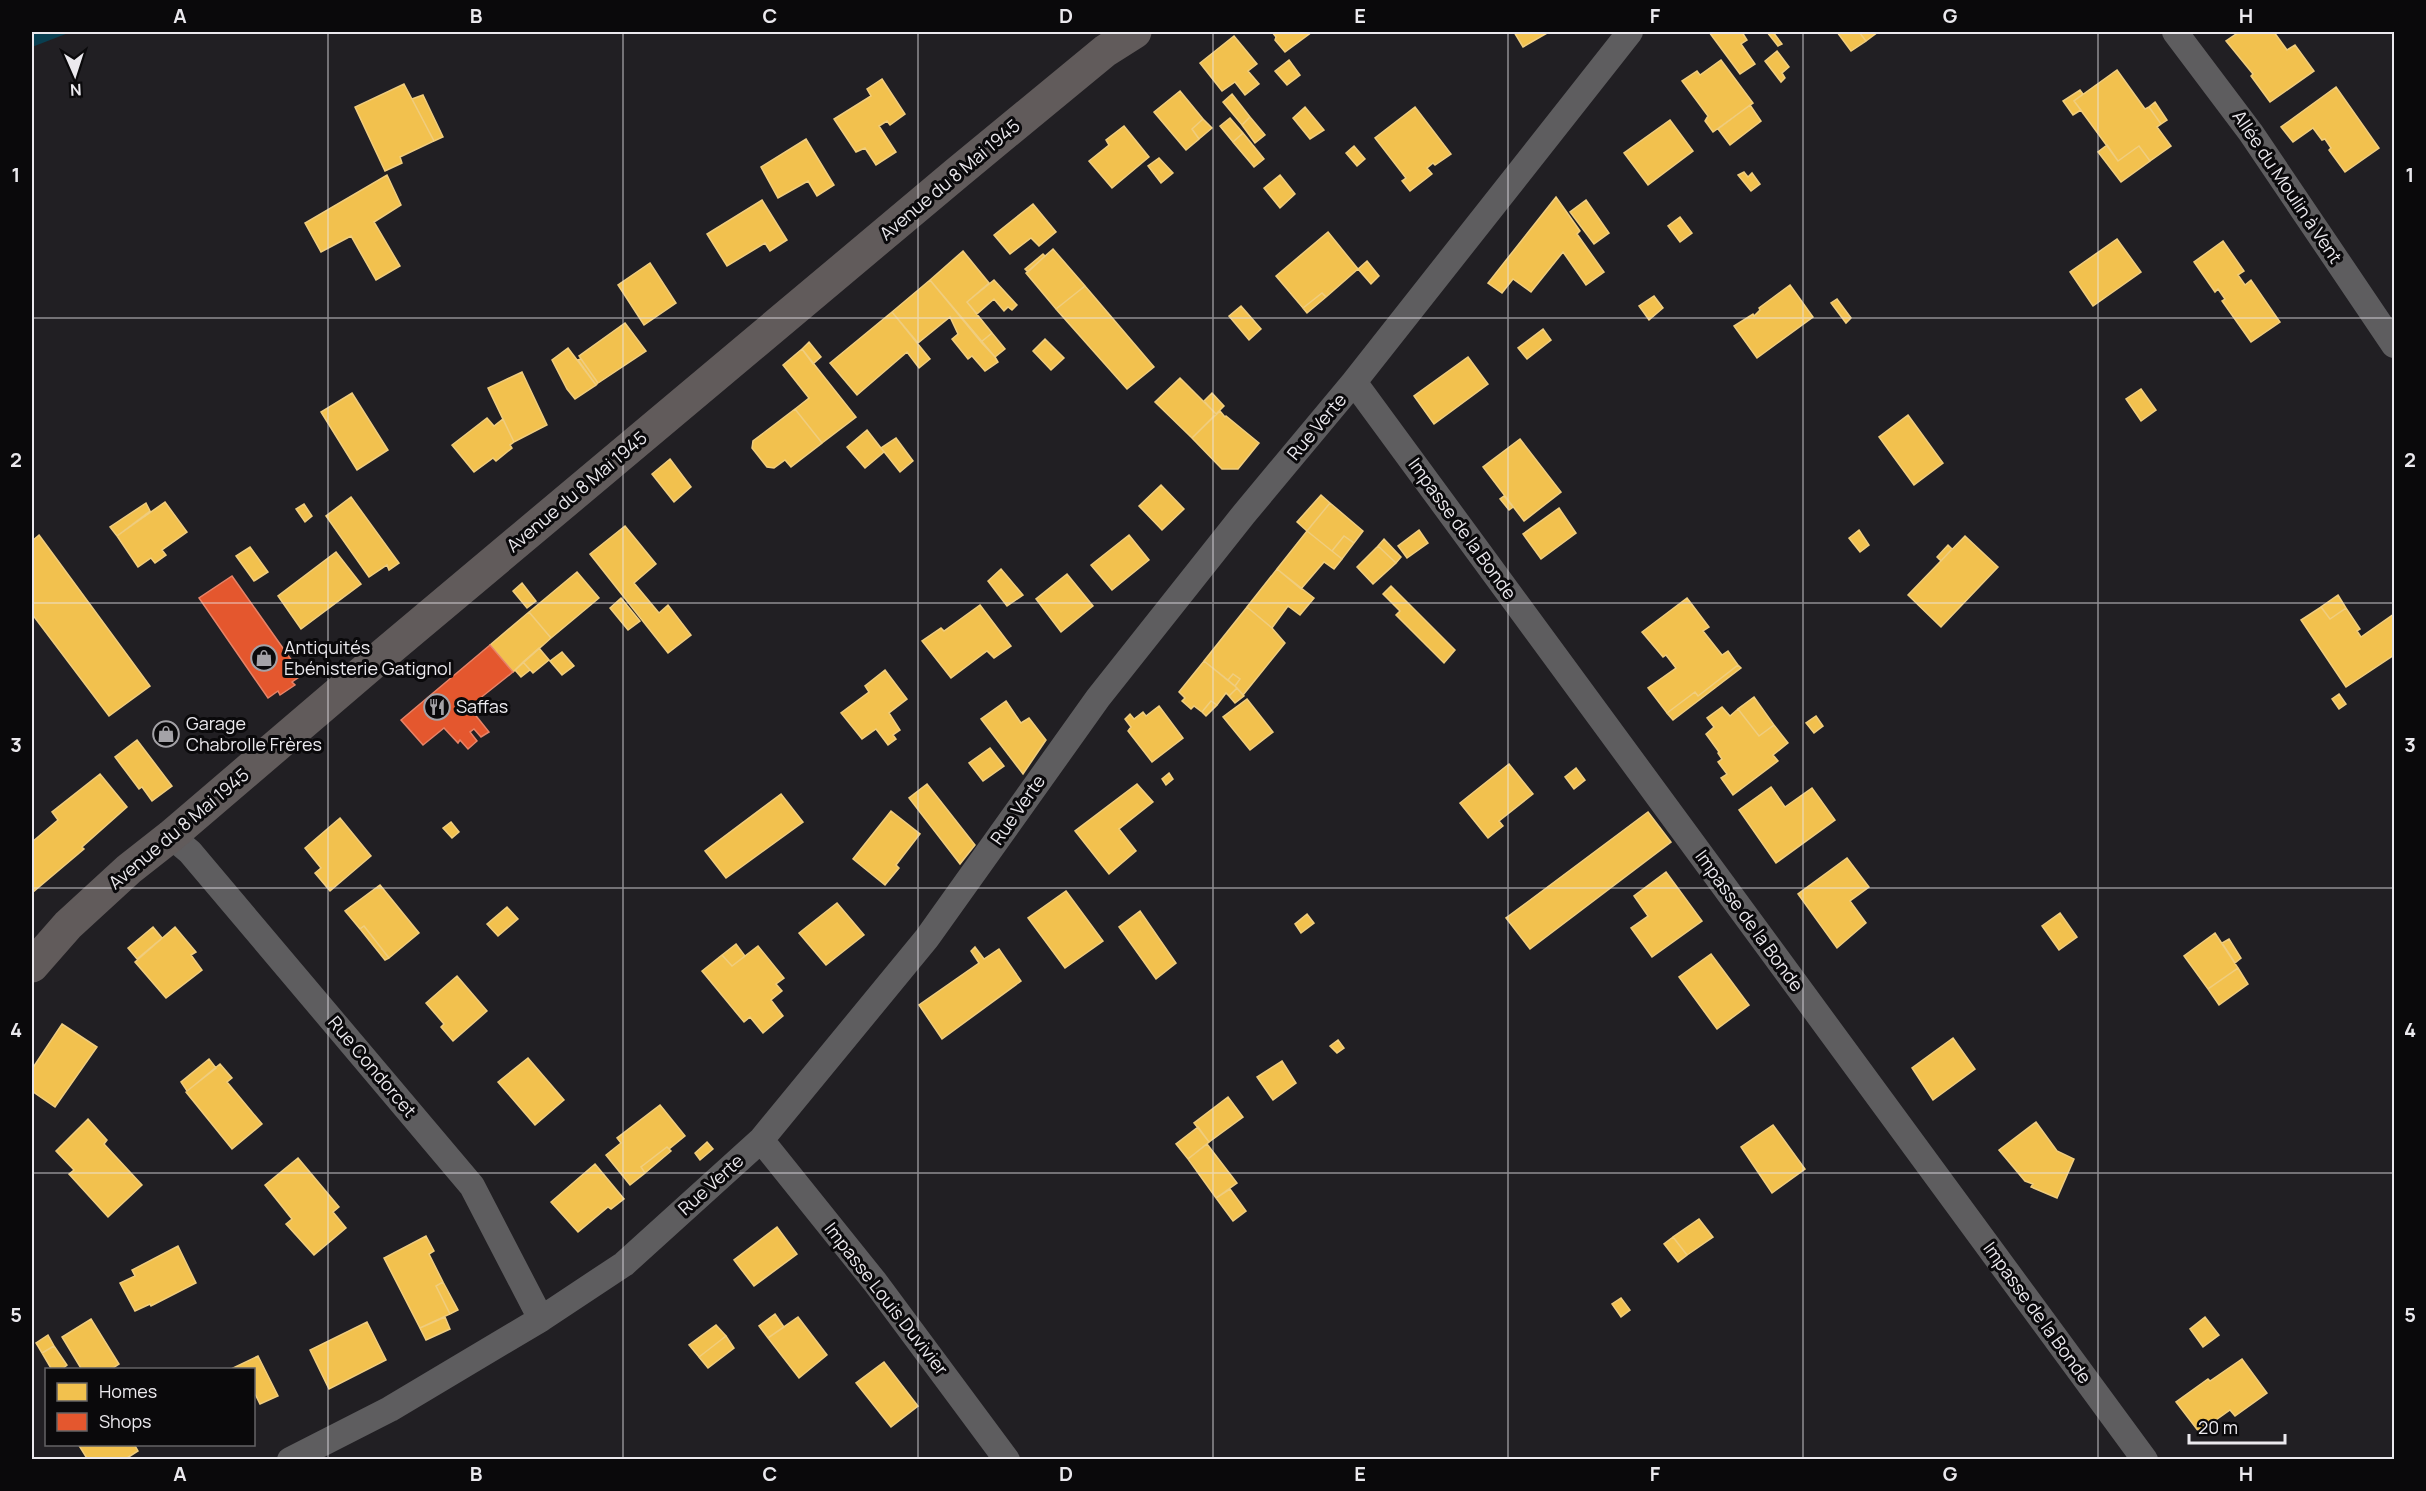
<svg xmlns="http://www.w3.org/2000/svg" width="2426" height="1491" font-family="Manrope,sans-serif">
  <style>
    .water { fill: #093f51 }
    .homes { fill: #f2c14e; stroke: #f0cd7e; stroke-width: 1.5 }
    .shops { fill: #e4572e; stroke: #e68368; stroke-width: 1.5 }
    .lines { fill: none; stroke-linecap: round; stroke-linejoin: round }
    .street { stroke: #5e5d5f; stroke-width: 26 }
    .primary { stroke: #615b5b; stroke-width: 33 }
    .grid { fill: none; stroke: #ebe9ee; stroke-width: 1.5; stroke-opacity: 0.55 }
    .labels { text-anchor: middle; stroke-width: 6; stroke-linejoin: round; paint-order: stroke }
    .street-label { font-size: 18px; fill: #ebe9ee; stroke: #0a090b }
    .poi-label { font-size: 18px; fill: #ebe9ee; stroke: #0a090b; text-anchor: start }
    .neatline { fill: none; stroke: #ebe9ee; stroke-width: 2 }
    .grid-label { font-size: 20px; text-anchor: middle; font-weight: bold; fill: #ebe9ee }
  </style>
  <rect width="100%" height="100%" fill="#211f23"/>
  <path class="water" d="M32 32H71L32 47Z"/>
  <path class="homes" d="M1272 32H1312L1285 52 1275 40 1276 37Z
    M1514 32H1549L1523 47Z
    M1709 32H1742L1747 40 1741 44 1755 64 1740 74Z
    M1767 32H1773L1782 44 1778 46Z
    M1837 32H1859L1866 41 1851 51Z
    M1859 32H1878L1866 41Z
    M2239 32H2274L2287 50 2295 45 2314 71 2270 102 2251 76 2253 74 2226 41Z
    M1234 36 1257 64 1248 71 1259 84 1245 95 1235 82 1222 91 1200 63Z
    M1777 51 1789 67 1782 73 1785 78 1781 82 1765 61Z
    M1289 60 1300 75 1287 85 1275 71Z
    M1721 60 1753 103 1713 132 1705 121 1708 116 1682 81 1697 71 1700 75Z
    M2117 70 2145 109 2149 107 2161 124 2157 127 2171 146 2150 161 2139 146 2118 161 2074 101Z
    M882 79 905 114 890 125 887 121 879 126 896 152 876 165 865 148 856 152 834 119 871 96 867 89Z
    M404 84 434 141 400 157 402 163 385 171 355 107Z
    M2336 87 2379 148 2345 172 2329 150 2331 148 2325 139 2322 140 2313 128 2293 142 2281 127Z
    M2080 90 2083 94 2074 101 2081 110 2073 115 2063 101Z
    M1180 91 1203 119 1192 129 1199 139 1186 150 1154 112Z
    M1232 94 1250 117 1242 125 1223 102Z
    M423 95 443 137 434 141 412 99Z
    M2155 102 2167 120 2161 124 2149 107Z
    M1750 105 1761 121 1730 145 1718 129Z
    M1305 107 1324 130 1310 139 1293 118Z
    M1415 107 1451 154 1435 165 1433 163 1427 168 1432 174 1410 191 1402 181 1406 178 1375 138Z
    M1250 117 1265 135 1255 143 1242 125Z
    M1230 118 1243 133 1233 142 1220 126Z
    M1203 119 1212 128 1199 139 1192 129Z
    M1670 120 1693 151 1648 185 1624 153Z
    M1124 126 1149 157 1112 188 1089 161 1109 145 1106 140Z
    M1243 133 1264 159 1254 167 1233 142Z
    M806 139 834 185 817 196 808 181 778 198 761 167Z
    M2107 145 2118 161 2139 146 2150 161 2121 182 2098 152Z
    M1354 146 1365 159 1357 166 1346 153Z
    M1159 158 1173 173 1161 183 1148 166Z
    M1744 172 1748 177 1752 173 1760 184 1751 191 1738 175Z
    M387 175 401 205 374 222 400 266 376 280 351 236 321 252 305 223Z
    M1280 175 1295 194 1280 208 1264 188Z
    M1556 197 1580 231 1577 234 1604 272 1586 285 1563 252 1531 292 1513 279 1502 293 1488 283Z
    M762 200 787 240 770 251 765 243 727 266 707 234Z
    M1586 200 1609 233 1594 244 1570 212Z
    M1033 204 1056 232 1039 246 1031 238 1010 254 994 235Z
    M1680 217 1692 233 1680 242 1668 226Z
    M1328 232 1358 269 1326 297 1322 293 1303 308 1276 276Z
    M2117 239 2141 272 2093 306 2070 272Z
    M2223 241 2244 271 2238 275 2245 285 2251 280 2280 322 2251 342 2222 301 2225 299 2218 289 2215 292 2194 262Z
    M1053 249 1085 286 1056 309 1026 273Z
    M963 251 989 283 967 302 992 333 981 342 930 280Z
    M1043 254 1045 256 1028 272 1025 269Z
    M1367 261 1379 276 1371 284 1358 269Z
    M650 263 676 303 644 325 618 285Z
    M930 280 995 357 998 362 985 371 972 356 968 359 952 339 958 334 950 317 918 343 892 312Z
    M994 280 1017 305 1012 310 1008 307 1004 311 994 299 977 314 967 302Z
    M1790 285 1813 317 1757 358 1734 326 1753 314 1754 316 1760 310 1759 308Z
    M1085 286 1154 367 1127 389 1056 309Z
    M1322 293 1326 297 1307 313 1303 308Z
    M1654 296 1663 308 1649 320 1639 306Z
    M1837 299 1851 318 1846 323 1831 303Z
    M1241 306 1261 329 1249 340 1229 316Z
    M892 312 930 359 919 368 907 352 857 395 830 363Z
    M625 323 646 351 598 383 579 356Z
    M1543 329 1551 340 1527 359 1518 348Z
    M992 333 1005 349 995 357 981 342Z
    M1045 339 1064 358 1051 370 1033 351Z
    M809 342 821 357 813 364 802 349Z
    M568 348 596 385 575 399 567 389 552 360Z
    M802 349 856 417 822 443 795 409 809 398 783 365Z
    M1468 357 1488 384 1434 424 1414 396Z
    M581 359 598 383 596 385 578 360Z
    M522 372 547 425 514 442 488 388Z
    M1180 378 1216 414 1192 438 1155 402Z
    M2141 389 2156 410 2141 421 2126 399Z
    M352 393 388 450 357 470 321 412Z
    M1212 393 1224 406 1216 414 1204 401Z
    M795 409 822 443 791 467 785 460 774 468 767 467 752 448 753 441Z
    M1220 411 1225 417 1226 416 1259 443 1238 469H1222L1192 438Z
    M1908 415 1943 463 1914 485 1879 437Z
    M487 418 494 426 503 419 514 442 510 445 512 448 496 461 493 458 474 472 452 445Z
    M867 430 884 452 865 468 847 447Z
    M896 438 913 461 900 472 881 448Z
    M1520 439 1561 492 1524 521 1483 467Z
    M670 459 691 487 674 502 652 474Z
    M1161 485 1184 509 1162 530 1139 506Z
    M1321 495 1330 503 1307 531 1297 522Z
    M1504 496 1513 507 1509 510 1500 499Z
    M351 497 399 563 389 570 387 565 369 577 326 516Z
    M165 502 187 532 162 550 166 555 155 563 151 558 138 567 117 536Z
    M146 503 150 511 117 536 110 527Z
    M1330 503 1363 531 1354 543 1344 536 1332 551 1307 531Z
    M304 504 312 516 305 522 296 509Z
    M1559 508 1576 533 1541 559 1523 534Z
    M625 526 656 564 634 583 659 613 668 605 691 635 668 653 590 554Z
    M1419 530 1428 543 1407 558 1398 546Z
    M1859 530 1869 545 1860 552 1849 538Z
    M1307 531 1342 559 1334 569 1324 562 1301 589 1277 569Z
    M39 535 150 686 109 716 32 614V541Z
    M1129 535 1149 560 1112 590 1091 565Z
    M1344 536 1354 543 1342 559 1332 551Z
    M1965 536 1998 567 1941 627 1908 595Z
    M1384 539 1401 557 1396 563 1378 546Z
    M1948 545 1952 549 1941 561 1937 557Z
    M1378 546 1396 563 1373 584 1357 567Z
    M250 547 268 572 254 581 236 556Z
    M336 552 361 584 301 629 278 596Z
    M1001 569 1023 595 1007 606 988 581Z
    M1277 569 1314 598 1300 615 1288 606 1272 628 1247 607Z
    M577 572 599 598 551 638 529 612Z
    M1067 574 1093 606 1061 632 1036 599Z
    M522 583 536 601 527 608 513 591Z
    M1391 586 1455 650 1444 663 1396 615 1400 611 1383 594Z
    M2338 595 2346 608 2330 619 2321 607Z
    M621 598 640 621 628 630 610 608Z
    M1687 598 1709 627 1703 631 1722 655 1728 651 1738 665 1698 696 1695 692 1667 713 1648 688 1676 668 1666 655 1663 657 1642 632Z
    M980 605 1011 646 994 658 987 651 951 678 922 641 941 628 944 631Z
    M1247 607 1272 628 1285 643 1243 695 1235 686 1240 679 1233 674 1228 680 1204 661Z
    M2321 607 2330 619 2346 608 2360 629 2357 631 2361 637 2394 614V655L2346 687 2301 620Z
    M529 612 551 638 513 672 490 645Z
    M539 648 549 660 533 673 523 662Z
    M562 652 574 666 562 675 550 661Z
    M1204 661 1237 688 1229 696 1226 693 1217 705 1211 701 1202 712 1194 706 1191 709 1182 701 1185 698 1179 692Z
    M523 662 530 670 521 677 515 670Z
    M1738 665 1741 668 1673 720 1667 713 1695 692 1698 696Z
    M885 670 907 699 889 713 900 730 893 735 896 739 888 745 876 729 862 739 841 713 869 692 865 686Z
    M1233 674 1240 679 1235 686 1228 680Z
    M1237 688 1244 696 1235 703 1229 696Z
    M2339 694 2346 704 2339 709 2332 699Z
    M1754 697 1774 725 1759 736 1738 709Z
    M1247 699 1273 732 1250 750 1223 717Z
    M1006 701 1021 723 1029 718 1046 740 1023 774 981 719Z
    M1211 701 1217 705 1206 716 1202 712Z
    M1159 706 1183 738 1152 762 1128 731 1131 727 1125 719 1130 714 1134 719 1143 712 1146 716Z
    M1722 707 1730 716 1738 709 1759 736 1774 725 1788 743 1773 755 1778 761 1733 795 1721 778 1727 774 1718 762 1722 759 1718 753 1719 752 1706 734 1714 727 1707 718Z
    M1816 716 1823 726 1814 733 1806 723Z
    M137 740 172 786 152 801 142 787 139 789 115 757Z
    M990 748 1004 766 983 781 969 763Z
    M1509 764 1533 794 1499 821 1503 826 1488 838 1460 803Z
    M1576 768 1585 780 1574 789 1565 777Z
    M1169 773 1173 779 1166 785 1162 779Z
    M100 774 127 807 82 847 84 849 32 893V842L58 820 52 812Z
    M927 784 975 845 960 864 909 798Z
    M1137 784 1153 802 1119 829 1136 851 1109 874 1075 831Z
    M1771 787 1785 807 1812 788 1835 820 1776 863 1739 810Z
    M781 794 803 822 726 878 705 851Z
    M891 811 920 834 896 865 899 868 885 885 853 859Z
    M1648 812 1671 842 1530 949 1506 918Z
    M340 818 371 856 330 891 315 873 321 868 305 848Z
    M451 822 459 832 452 838 443 828Z
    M1847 858 1869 887 1850 901 1866 923 1837 948 1798 894Z
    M1666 872 1702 921 1652 957 1631 928 1648 916 1634 896Z
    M380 885 419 933 389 958 364 926 360 929 345 911Z
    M1066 891 1103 941 1065 968 1028 918Z
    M837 903 864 935 826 965 799 933Z
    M507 907 518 919 498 936 487 924Z
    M1140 911 1176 963 1156 979 1119 927Z
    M2060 913 2077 937 2059 950 2042 926Z
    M1307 914 1314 923 1301 933 1295 924Z
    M364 926 389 958 385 960 360 929Z
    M153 927 162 938 137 959 128 948Z
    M175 927 196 952 191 955 202 970 166 998 135 962Z
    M2215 933 2238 968 2208 989 2184 956Z
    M2229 939 2241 958 2235 963 2222 943Z
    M736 944 745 956 732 966 722 955Z
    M758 946 784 978 776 984 782 991 771 1000 783 1016 763 1033 750 1017 744 1022 702 971 722 955 732 966Z
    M975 947 984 959 999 949 1021 981 942 1039 919 1005 979 963 971 951Z
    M1711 954 1749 1005 1717 1029 1679 977Z
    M2238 968 2248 984 2219 1005 2208 989Z
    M457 976 487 1011 453 1041 441 1027 444 1024 426 1003Z
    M62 1024 97 1047 55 1107 32 1091V1069Z
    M1953 1038 1975 1069 1933 1100 1912 1068Z
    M1338 1040 1344 1048 1337 1053 1330 1046Z
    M528 1058 564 1100 535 1125 498 1082Z
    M209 1059 216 1068 187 1091 181 1082Z
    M1282 1061 1296 1083 1273 1100 1257 1077Z
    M220 1064 232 1078 227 1082 262 1124 232 1149 186 1092Z
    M1228 1097 1243 1117 1209 1142 1194 1123Z
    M660 1105 685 1136 669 1149 667 1147 641 1167 645 1173 630 1185 606 1155 621 1143 617 1138Z
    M88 1119 107 1140 104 1144 142 1185 108 1217 69 1174 74 1170 56 1151Z
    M2036 1122 2057 1151 2074 1159 2057 1198 2031 1187 2033 1184 2025 1181 1999 1150Z
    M1773 1125 1805 1169 1772 1193 1741 1147Z
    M1198 1127 1209 1142 1188 1159 1176 1144Z
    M707 1142 713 1149 700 1160 695 1153Z
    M1207 1144 1237 1183 1216 1198 1188 1159Z
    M667 1147 671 1151 645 1173 641 1167Z
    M298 1158 339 1207 333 1212 346 1228 314 1255 286 1224 292 1219 265 1185Z
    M595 1164 624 1199 611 1209 608 1207 578 1232 551 1202Z
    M1230 1189 1246 1211 1233 1221 1216 1198Z
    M1699 1219 1713 1237 1687 1255 1673 1237Z
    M777 1227 797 1254 754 1286 734 1260Z
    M426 1236 434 1251 429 1254 443 1282 436 1286 450 1314 420 1328 384 1258Z
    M1673 1237 1687 1255 1678 1262 1664 1244Z
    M178 1246 196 1283 151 1306 150 1304 135 1311 120 1283 135 1276 132 1270Z
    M443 1282 458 1310 450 1314 436 1286Z
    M1621 1298 1630 1310 1621 1317 1612 1304Z
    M775 1314 784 1327 768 1338 759 1326Z
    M445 1317 450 1329 426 1340 420 1328Z
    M798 1317 827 1355 799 1378 768 1338Z
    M2205 1317 2219 1335 2203 1347 2190 1329Z
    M91 1319 119 1364 110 1370H82L62 1337Z
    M367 1322 386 1360 329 1389 310 1350Z
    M716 1325 726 1336 699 1357 689 1345Z
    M48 1335 54 1346 42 1353 36 1343Z
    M726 1336 734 1348 708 1368 699 1357Z
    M54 1346 67 1365 61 1370H52L42 1353Z
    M258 1356 278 1396 260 1404 255 1394 254 1395V1370H229Z
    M2242 1359 2267 1393 2235 1416 2230 1410 2199 1432 2176 1402 2208 1379 2210 1381Z
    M884 1362 918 1406 891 1427 856 1383Z
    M78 1444H134L138 1451 124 1460H88Z"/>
  <path class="shops" d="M232 576 302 675 292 682 295 685 280 695 278 691 268 698 199 598Z
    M490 645 513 672 469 707 489 732 481 737 474 729 470 732 477 741 468 749 460 740 458 743 444 728 423 745 401 720Z"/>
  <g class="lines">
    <path class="street" d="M2175 32 2251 133 2394 345
      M1354 382 2145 1460
      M171 836 190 852 472 1186 541 1319
      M761 1140 875 1282 1007 1460
      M290 1460 390 1409 541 1319 624 1264 761 1140 927 938 1098 698 1244 514 1354 382 1630 32"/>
    <path class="primary" d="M32 966 68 925 129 869 171 836 385 653 957 173 1105 51 1135 32"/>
  </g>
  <path class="grid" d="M328 32V1460M623 32V1460M918 32V1460M1213 32V1460M1508 32V1460M1803 32V1460M2098 32V1460M32 318H2394M32 603H2394M32 888H2394M32 1173H2394"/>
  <defs>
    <g id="shop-ring" transform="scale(1.35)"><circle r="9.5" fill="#0a090b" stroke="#a4a2a7" stroke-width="1.5"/><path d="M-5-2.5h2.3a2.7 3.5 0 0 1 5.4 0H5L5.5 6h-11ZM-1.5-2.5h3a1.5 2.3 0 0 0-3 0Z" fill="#a4a2a7"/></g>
    <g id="restaurant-ring" transform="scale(1.35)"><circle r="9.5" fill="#0a090b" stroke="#a4a2a7" stroke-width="1.5"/><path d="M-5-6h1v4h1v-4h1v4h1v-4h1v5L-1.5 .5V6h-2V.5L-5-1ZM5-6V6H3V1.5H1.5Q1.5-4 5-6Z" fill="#a4a2a7"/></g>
  </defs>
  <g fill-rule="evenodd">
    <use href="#shop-ring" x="264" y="658"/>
    <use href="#restaurant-ring" x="437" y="707"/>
    <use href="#shop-ring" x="166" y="734"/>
  </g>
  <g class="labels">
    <g class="street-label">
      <text transform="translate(950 180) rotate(-40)" y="6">Avenue du 8 Mai 1945</text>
      <text transform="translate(2287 187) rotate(56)" y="6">Allée du Moulin à Vent</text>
      <text transform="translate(1317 427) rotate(-50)" y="6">Rue Verte</text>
      <text transform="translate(577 492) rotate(-40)" y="6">Avenue du 8 Mai 1945</text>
      <text transform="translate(1462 529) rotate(54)" y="6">Impasse de la Bonde</text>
      <text transform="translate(1018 810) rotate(-55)" y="6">Rue Verte</text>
      <text transform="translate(179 829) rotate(-40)" y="6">Avenue du 8 Mai 1945</text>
      <text transform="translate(1749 921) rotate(54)" y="6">Impasse de la Bonde</text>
      <text transform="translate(372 1067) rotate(50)" y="6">Rue Condorcet</text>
      <text transform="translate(711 1185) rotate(-42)" y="6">Rue Verte</text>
      <text transform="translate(886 1299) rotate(52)" y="6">Impasse Louis Duvivier</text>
      <text transform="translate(2037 1313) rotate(54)" y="6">Impasse de la Bonde</text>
    </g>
    <g class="poi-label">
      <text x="284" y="654">Antiquités<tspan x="284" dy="21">Ebénisterie Gatignol</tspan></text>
      <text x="456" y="713">Saffas</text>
      <text x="186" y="730">Garage<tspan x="186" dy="21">Chabrolle Frères</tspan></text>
    </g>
  </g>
  <rect width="2426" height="1491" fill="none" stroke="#0a090b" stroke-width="66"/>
  <rect x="45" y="1368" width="210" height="78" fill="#0a090b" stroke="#646366" stroke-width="1.5"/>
  <rect x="57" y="1383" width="30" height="18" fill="#f2c14e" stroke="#646366" stroke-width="1.5"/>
  <text x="99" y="1398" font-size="18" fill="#ebe9ee">Homes</text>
  <rect x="57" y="1413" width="30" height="18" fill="#e4572e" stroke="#646366" stroke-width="1.5"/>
  <text x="99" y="1428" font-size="18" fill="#ebe9ee">Shops</text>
  <g transform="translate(75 75) rotate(177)" stroke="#0a090b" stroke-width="4.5" paint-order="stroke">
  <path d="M0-4.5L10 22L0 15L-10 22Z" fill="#ebe9ee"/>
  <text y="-9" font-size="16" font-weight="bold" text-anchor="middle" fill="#ebe9ee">N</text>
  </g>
  <path d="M2189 1434v9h96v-9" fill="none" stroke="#ebe9ee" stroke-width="3"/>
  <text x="2198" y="1434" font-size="18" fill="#ebe9ee" stroke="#0a090b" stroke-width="4.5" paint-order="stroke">20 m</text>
  <rect x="33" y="33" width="2360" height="1425" class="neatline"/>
  <g class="grid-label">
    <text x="180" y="23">A</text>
    <text x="476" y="23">B</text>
    <text x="770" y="23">C</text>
    <text x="1066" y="23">D</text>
    <text x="1360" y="23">E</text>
    <text x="1655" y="23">F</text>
    <text x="1950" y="23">G</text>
    <text x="2246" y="23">H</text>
    <text x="16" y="182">1</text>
    <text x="2410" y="182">1</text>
    <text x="16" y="467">2</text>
    <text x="2410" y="467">2</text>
    <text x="16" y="752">3</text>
    <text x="2410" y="752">3</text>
    <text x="16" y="1037">4</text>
    <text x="2410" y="1037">4</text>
    <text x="16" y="1322">5</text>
    <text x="2410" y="1322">5</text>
    <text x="180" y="1481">A</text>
    <text x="476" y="1481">B</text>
    <text x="770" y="1481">C</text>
    <text x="1066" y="1481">D</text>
    <text x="1360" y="1481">E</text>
    <text x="1655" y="1481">F</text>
    <text x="1950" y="1481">G</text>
    <text x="2246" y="1481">H</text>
  </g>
</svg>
